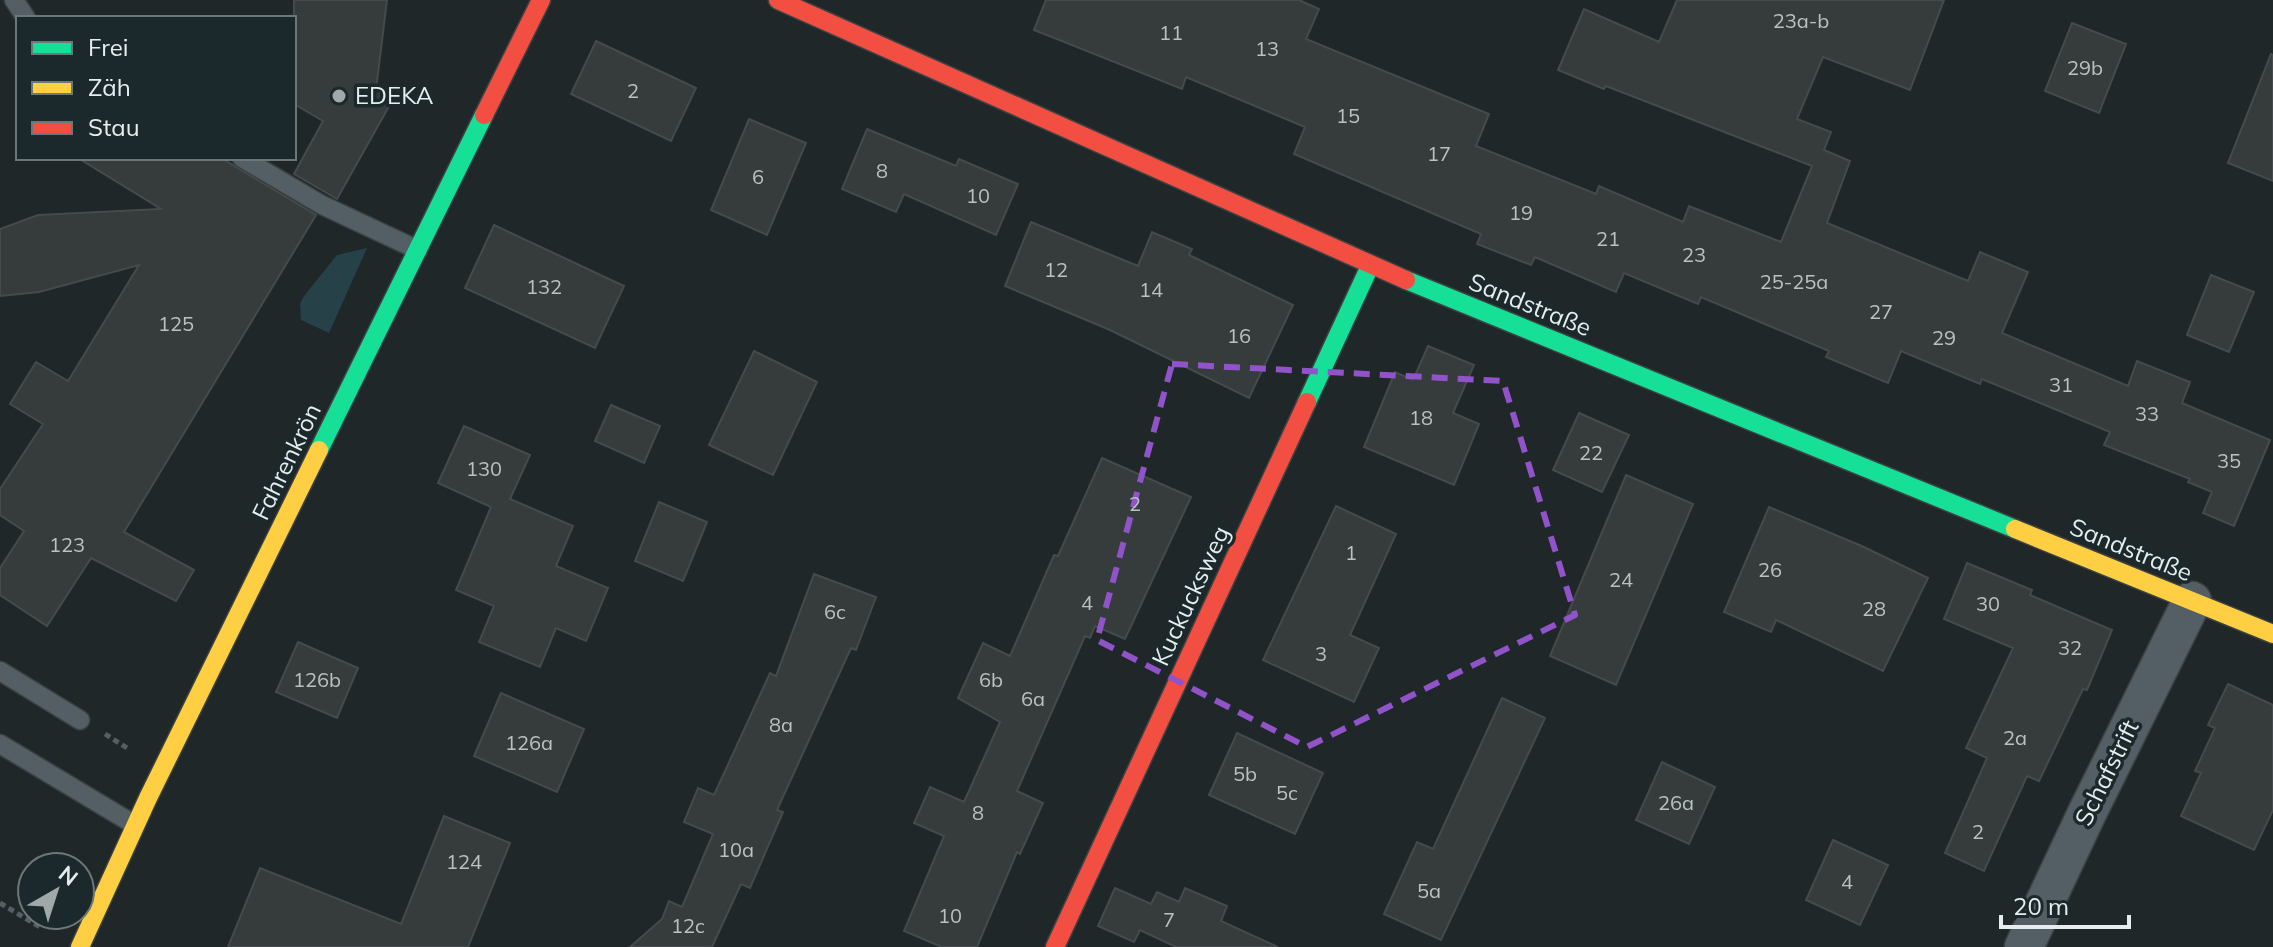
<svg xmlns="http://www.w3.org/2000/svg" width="2273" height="947" font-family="Mulish,sans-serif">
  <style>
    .green { fill: #274149 }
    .building { fill: #363c3c; stroke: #454b4c; stroke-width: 2 }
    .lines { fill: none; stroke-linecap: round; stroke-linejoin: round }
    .lane-casing { stroke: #3c4243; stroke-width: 21 }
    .street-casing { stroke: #3c4243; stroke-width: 41 }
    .fast-casing { stroke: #3c4243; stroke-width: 21 }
    .slow-casing { stroke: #3c4243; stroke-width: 21 }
    .jam-casing { stroke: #3c4243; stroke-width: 21 }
    .path { stroke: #575f64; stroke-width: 5; stroke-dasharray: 6 4; stroke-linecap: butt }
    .lane { stroke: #545e65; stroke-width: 18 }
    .street { stroke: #545e65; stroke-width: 38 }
    .fast { stroke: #16e098; stroke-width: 18 }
    .slow { stroke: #ffcf43; stroke-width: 18 }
    .jam { stroke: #f24e42; stroke-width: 18 }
    .marked { fill: none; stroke: #9053c9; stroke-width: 6; stroke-dasharray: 16 10; stroke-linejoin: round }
    .poi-dot { fill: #a0a8a9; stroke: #1c292c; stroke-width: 3 }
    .labels { text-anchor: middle; stroke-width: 7; stroke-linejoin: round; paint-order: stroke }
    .number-label { font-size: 20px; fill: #b9c1c2 }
    .poi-label { font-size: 24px; fill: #e5edef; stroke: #1c292c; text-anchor: start }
    .street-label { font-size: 24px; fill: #e5edef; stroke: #1c292c }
  </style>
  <rect width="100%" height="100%" fill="#202728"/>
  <path class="green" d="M367 248 329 333 301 320 300 304 304 296 337 255Z"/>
  <path class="building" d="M294 0H387L376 90 392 101 337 199 294 174 323 121 294 104Z
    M1046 0H1299L1319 9 1306 39 1489 114 1476 146 1596 194 1599 186 1683 222 1689 206 1781 242 1812 166 1606 86 1604 89 1558 70 1584 9 1659 42 1677 0H1944L1910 90 1823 57 1797 119 1831 132 1824 150 1850 161 1827 223 1968 281 1980 252 2028 272 2002 333 2128 386 2137 361 2190 382 2182 403 2270 440 2234 526 2203 513 2212 492 2188 482 2190 479 2104 445 2110 432 1982 379 1980 384 1901 351 1888 383 1826 357 1829 351 1701 297 1698 304 1624 273 1616 292 1535 257 1531 265 1477 244 1481 234 1294 154 1305 127 1186 77 1182 89 1034 30Z
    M2072 23 2126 44 2099 113 2045 91Z
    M596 41 696 88 671 141 571 94Z
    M2271 54 2273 55V181L2228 163Z
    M749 119 806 143 767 235 711 210Z
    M867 129 956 166 959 159 1018 184 996 235 904 194 896 212 842 189Z
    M78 158H221L316 215 124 532 194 570 176 601 91 558 47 626 0 595V568L24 531 0 515V489L43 424 10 404 36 362 68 381 139 265 39 292 0 296V229L38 215 161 209Z
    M1031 222 1138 266 1152 232 1192 249 1189 255 1293 305 1249 398 1110 330 1005 286Z
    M494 225 624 286 595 348 465 288Z
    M2211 275 2254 292 2229 352 2187 335Z
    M1428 346 1474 365 1453 413 1479 424 1454 485 1364 447 1395 372 1413 380Z
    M754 351 817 382 773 475 709 445Z
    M611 405 660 426 644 463 595 441Z
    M1579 413 1629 435 1602 492 1553 470Z
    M464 426 530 455 510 499 573 526 556 566 608 588 586 641 556 628 540 667 479 642 494 606 456 590 491 507 438 483Z
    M1102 458 1191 497 1125 639 1095 626 1090 638 1085 636 1017 791 1043 803 1020 854 1017 852 977 947H942L904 931 944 836 914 823 930 787 964 802 1000 722 958 698 983 643 1010 656 1054 555 1058 556Z
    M1626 475 1693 504 1616 685 1550 656Z
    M659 502 707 522 683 581 635 561Z
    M1336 506 1396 534 1350 635 1379 648 1354 702 1263 660Z
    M1769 507 1864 547 1928 578 1883 671 1776 620 1771 632 1724 612Z
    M1967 563 2032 590 2030 595 2112 630 2087 690 2083 689 2039 781 2027 776 1984 871 1945 853 1987 758 1966 748 2013 648 1944 619Z
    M814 574 876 597 856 650 851 648 777 810 783 812 750 888 741 884 712 947H630L662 919 669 901 682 907 713 834 684 822 698 788 714 795 770 673 776 676Z
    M298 642 358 668 337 718 276 692Z
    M2228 684 2273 705V810L2254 850 2181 816 2201 773 2195 771 2215 728 2208 725Z
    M501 693 584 729 557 792 474 756Z
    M1502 698 1545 718 1441 940 1384 914 1417 842 1433 849Z
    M1237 733 1323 773 1295 834 1209 795Z
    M1662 762 1715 787 1689 844 1636 820Z
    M444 816 510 843 468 947H228L260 868 401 924Z
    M1833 840 1888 865 1860 925 1806 900Z
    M1115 888 1151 904 1157 892 1179 902 1185 888 1227 906 1221 921 1278 947H1176L1140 930 1134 942 1098 926Z"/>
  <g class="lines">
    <g class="lane-casing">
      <path id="lane" d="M14 0 26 18
        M242 158 322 205 418 250
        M0 671 80 720
        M0 744 135 825"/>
    </g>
    <g class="street-casing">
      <path id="street" d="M2024 947 2087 813 2192 601"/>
    </g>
    <g class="fast-casing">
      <path id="fast" d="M1406 280 2015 529
        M1307 402 1370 266
        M319 450 484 115"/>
    </g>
    <g class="slow-casing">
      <path id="slow" d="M2015 529 2273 634
        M80 947 148 798 319 450"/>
    </g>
    <g class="jam-casing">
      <path id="jam" d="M778 0 1406 280
        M484 115 541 0
        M1055 947 1307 402"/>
    </g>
    <path class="path" d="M105 734 127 748
      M0 903 40 927"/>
    <use href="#lane" class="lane"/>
    <use href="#street" class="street"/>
    <use href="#fast" class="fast"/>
    <use href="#slow" class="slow"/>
    <use href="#jam" class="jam"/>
  </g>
  <path class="marked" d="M1172 364 1503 381 1575 615 1307 747 1097 640Z"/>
  <circle class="poi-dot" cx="339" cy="96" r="8"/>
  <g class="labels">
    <g class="number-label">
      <text x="1801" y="28">23a-b</text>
      <text x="1171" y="40">11</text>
      <text x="1267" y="56">13</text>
      <text x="2085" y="75">29b</text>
      <text x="633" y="98">2</text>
      <text x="1348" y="123">15</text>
      <text x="1439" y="161">17</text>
      <text x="882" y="178">8</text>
      <text x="758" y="184">6</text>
      <text x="978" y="203">10</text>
      <text x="1521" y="220">19</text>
      <text x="1608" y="246">21</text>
      <text x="1694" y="262">23</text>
      <text x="1056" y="277">12</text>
      <text x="1794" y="289">25-25a</text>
      <text x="544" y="294">132</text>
      <text x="1151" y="297">14</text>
      <text x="1881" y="319">27</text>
      <text x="176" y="331">125</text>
      <text x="1239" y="343">16</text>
      <text x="1944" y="345">29</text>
      <text x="2061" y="392">31</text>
      <text x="2147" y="421">33</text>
      <text x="1421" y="425">18</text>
      <text x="1591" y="460">22</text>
      <text x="2229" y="468">35</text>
      <text x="484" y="476">130</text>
      <text x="1135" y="511">2</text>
      <text x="67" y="552">123</text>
      <text x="1351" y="560">1</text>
      <text x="1770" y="577">26</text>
      <text x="1621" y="587">24</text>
      <text x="1087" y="610">4</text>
      <text x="1988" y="611">30</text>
      <text x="1874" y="616">28</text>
      <text x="835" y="619">6c</text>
      <text x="2070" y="655">32</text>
      <text x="1321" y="661">3</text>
      <text x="317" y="687">126b</text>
      <text x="991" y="687">6b</text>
      <text x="1033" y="706">6a</text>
      <text x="781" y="732">8a</text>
      <text x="2015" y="745">2a</text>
      <text x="529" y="750">126a</text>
      <text x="1245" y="781">5b</text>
      <text x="1287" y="800">5c</text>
      <text x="1676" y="810">26a</text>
      <text x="978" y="820">8</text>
      <text x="1978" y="839">2</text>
      <text x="736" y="857">10a</text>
      <text x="464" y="869">124</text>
      <text x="1847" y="889">4</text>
      <text x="1429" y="898">5a</text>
      <text x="950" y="923">10</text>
      <text x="1169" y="927">7</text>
      <text x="688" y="933">12c</text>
    </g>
    <g class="poi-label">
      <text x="355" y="104">EDEKA</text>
    </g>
    <g class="street-label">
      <text transform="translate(1530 305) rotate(22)" y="8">Sandstraße</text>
      <text transform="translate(287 462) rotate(-64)" y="8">Fahrenkrön</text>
      <text transform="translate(2131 550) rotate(22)" y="8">Sandstraße</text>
      <text transform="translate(1191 596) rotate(-65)" y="8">Kuckucksweg</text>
      <text transform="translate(2107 773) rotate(-64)" y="8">Schafstrift</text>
    </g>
  </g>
  <rect x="16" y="16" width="280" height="144" fill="#1c292c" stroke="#6c777a" stroke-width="2"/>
  <rect x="32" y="42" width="40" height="12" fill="#16e098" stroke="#6c777a" stroke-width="2"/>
  <text x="88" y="56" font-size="24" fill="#e5edef">Frei</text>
  <rect x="32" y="82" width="40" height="12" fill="#ffcf43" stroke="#6c777a" stroke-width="2"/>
  <text x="88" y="96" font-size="24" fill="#e5edef">Zäh</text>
  <rect x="32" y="122" width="40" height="12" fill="#f24e42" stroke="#6c777a" stroke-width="2"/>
  <text x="88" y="136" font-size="24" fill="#e5edef">Stau</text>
  <g transform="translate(56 891) rotate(39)"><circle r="38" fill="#1c292c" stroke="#6c777a" stroke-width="2"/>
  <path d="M0-6L14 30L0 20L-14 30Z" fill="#a0a8a9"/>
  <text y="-12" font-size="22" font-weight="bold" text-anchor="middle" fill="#e5edef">N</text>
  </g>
  <path d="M2001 915v12h128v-12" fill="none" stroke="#e5edef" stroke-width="4"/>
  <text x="2013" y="915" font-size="24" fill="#e5edef" stroke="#1c292c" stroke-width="6" paint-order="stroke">20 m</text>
</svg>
